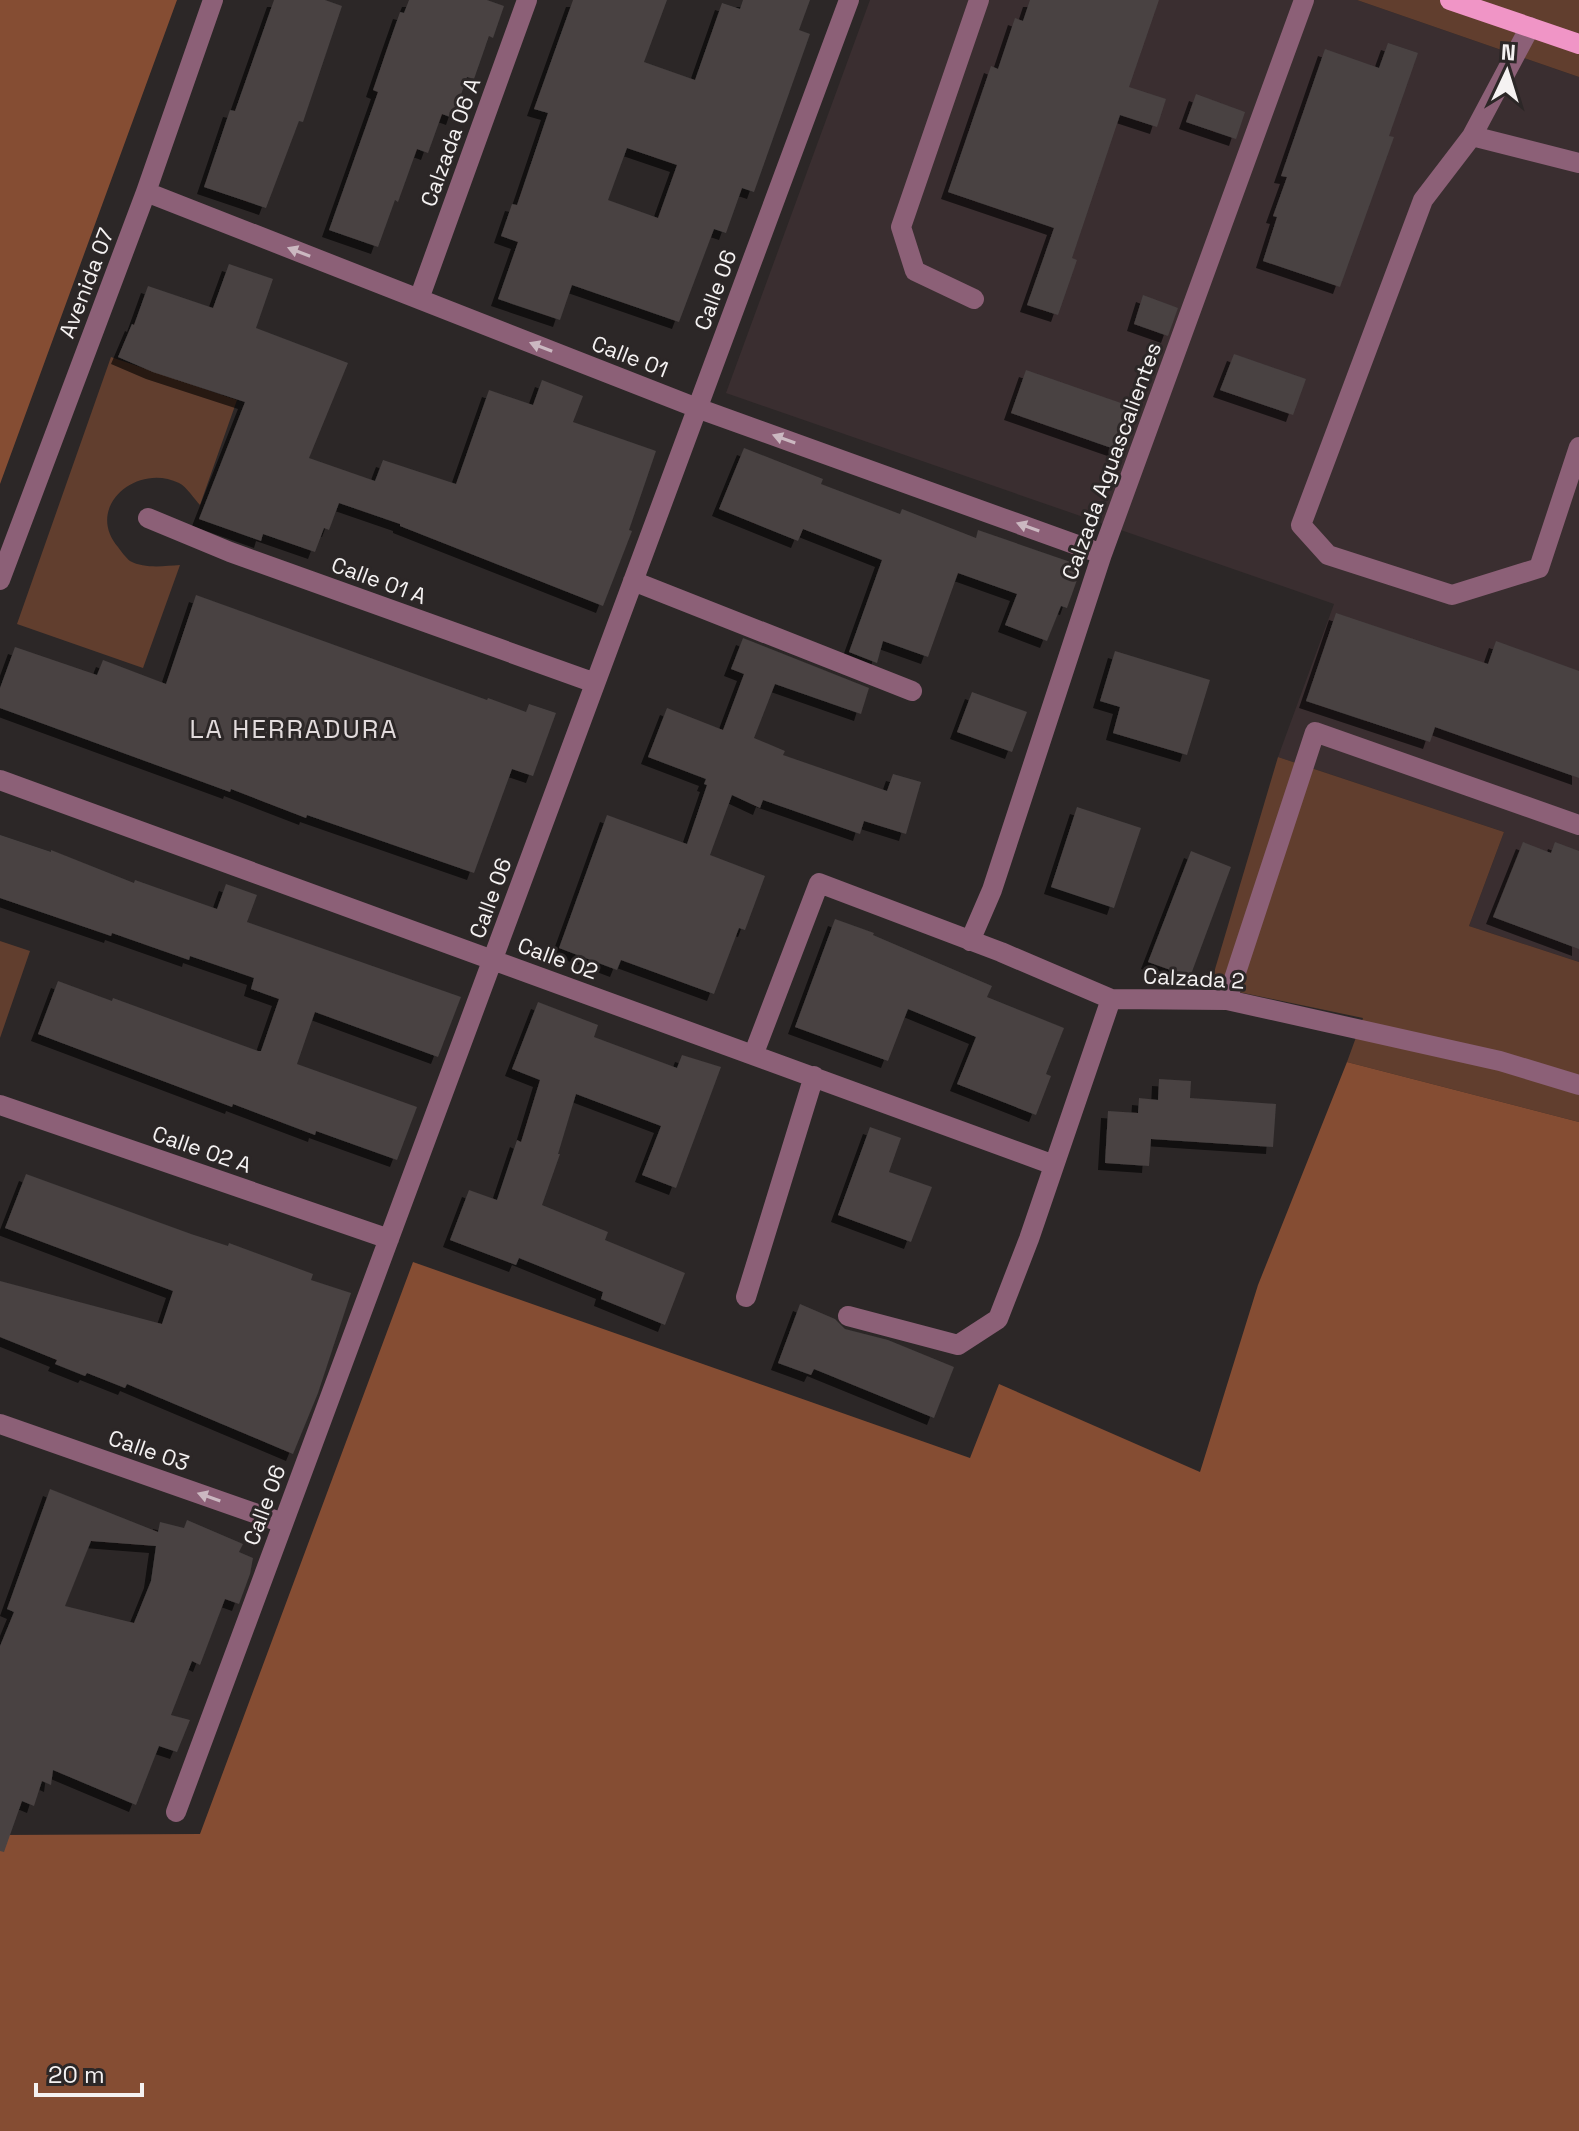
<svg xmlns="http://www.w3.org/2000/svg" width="1579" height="2131" font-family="'Space Grotesk',sans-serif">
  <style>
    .built { fill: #3a2e30 }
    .green { fill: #613e2e }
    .forest { fill: #854d33 }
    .building { fill: #484242; fill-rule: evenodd; filter: url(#shadow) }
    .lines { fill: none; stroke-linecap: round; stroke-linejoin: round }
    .minor { stroke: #8c6077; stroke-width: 20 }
    .major { stroke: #f095c6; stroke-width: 20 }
    .oneway { fill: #cbb8c1 }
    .labels { text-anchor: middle; stroke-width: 6; stroke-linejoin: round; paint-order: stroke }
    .street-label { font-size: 22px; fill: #f5f2f2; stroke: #2c2727 }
    .quarter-label { font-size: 26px; letter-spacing: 2px; fill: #e2dbdc; stroke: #2c2727 }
  </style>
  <defs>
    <filter id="shadow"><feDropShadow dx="-7" dy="7" stdDeviation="0" flood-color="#0009"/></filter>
  </defs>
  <rect width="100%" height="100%" fill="#2c2727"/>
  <path class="built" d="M870 0H1357L1579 77V962L1469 926 1504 832 1278 757 1334 604 726 393Z"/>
  <path class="green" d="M1357 0H1579V77Z
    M111 357 237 400 200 505C194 499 187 487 179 483 137 462 84 507 118 547 121 551 126 558 130 561 145 569 164 566 180 565L143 668 17 624Z
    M1278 757 1504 832 1469 926 1579 962V1122L1347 1062 1363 1018 1210 986Z
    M0 941 30 951 0 1038Z"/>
  <path class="forest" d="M0 0H177L0 484Z
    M1347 1062 1579 1122V2131H0V1835L200 1834 413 1262 970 1458 999 1384 1200 1472 1258 1285Z"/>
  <path class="building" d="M274 0H325L342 6 303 122 299 121 266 208 204 187 230 110 235 111Z
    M409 0H487L504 6 493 38 489 36 474 79 467 77 453 118 442 114 428 153 417 149 398 202 395 200 378 247 329 230 378 92 373 90 387 49 400 12 404 13Z
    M573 0H667L644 62 695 80 722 3 740 9 743 0H810L799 30 810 34 754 192 742 188 726 233 714 229 679 322 572 285 560 320 498 299 518 242 501 236 512 204 517 205 548 113 534 109ZM627 148 677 165 658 218 608 200Z
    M1030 0H1159L1129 87 1166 99 1157 127 1120 115 1072 258 1077 260 1058 315 1027 305 1054 228 948 192 991 66 998 69 1015 18 1023 21Z
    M1388 43 1418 53 1389 136 1394 137 1340 287 1263 261 1277 217 1273 216 1287 177 1281 176 1325 49 1379 68Z
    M1196 94 1245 112 1236 139 1186 122Z
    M229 264 273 279 256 328 348 363 309 458 375 481 383 460 456 484 489 390 533 405 542 380 583 396 573 422 656 451 629 530 632 531 603 606 400 526V524L339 503 329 530 324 528 315 552 263 534 261 541 199 519 245 402 153 372 118 357 132 324 134 325 148 286 213 308Z
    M1143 295 1178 308 1168 336 1134 324Z
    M1234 354 1306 379 1293 415 1220 390Z
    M1026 370 1138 409 1123 452 1011 413Z
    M744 448 823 479 821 484 900 514 902 509 976 538 978 530 1082 566 1067 608 1061 606 1047 641 1005 625 1017 594 958 573 928 657 883 641 877 663 849 652 882 560 803 529 798 541 719 509Z
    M196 595 487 700 488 698 526 712 529 704 556 713 533 776 512 769 474 873 307 815 306 818 231 789 230 792 0 708V688L15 647 97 675 103 660 166 684Z
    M1336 613 1488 664 1496 641 1579 671V778L1435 727 1430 742 1306 701Z
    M743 638 869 688 861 714 775 684 754 738 785 751 783 755 887 791 893 774 921 782 906 834 864 821 860 834 763 800 760 808 732 795 710 855 765 876 745 930 739 928 714 994 621 960 617 970 559 948 607 815 687 844 707 785 704 784 706 779 648 757 667 708 723 730 744 674 731 669Z
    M1115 651 1210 680 1187 755 1113 733 1120 707 1100 701Z
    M972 692 1027 712 1012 752 957 732Z
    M1077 807 1141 828 1114 908 1051 887Z
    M0 835 51 852V850L134 883 135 880 217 909 226 884 257 895 247 922 461 997 438 1057 315 1012 297 1064 417 1107 397 1160 316 1131 315 1135 233 1104 232 1107 38 1034 58 981 112 1001 113 998 258 1051H261L279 999 251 989 254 978 190 956 189 960 112 933 111 936 0 898Z
    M1523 842 1551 853 1555 842 1579 851V949L1493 917Z
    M1191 851 1231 867 1190 977 1148 962Z
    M835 919 874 933 873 935 992 986 987 997 1064 1028 1046 1074 1051 1076 1036 1115 957 1084 976 1037 908 1009 888 1061 795 1027Z
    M538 1002 598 1025 594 1037 677 1068 682 1055 721 1067 676 1188 642 1175 661 1126 576 1094 558 1154H560L542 1205 608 1232 605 1240 685 1273 665 1325 601 1299 603 1292 519 1258 516 1265 450 1240 469 1190 497 1200 517 1140 521 1142 540 1080 512 1069Z
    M1159 1079 1191 1081 1190 1098 1276 1104 1273 1147 1151 1139 1149 1166 1105 1163 1108 1111 1138 1113 1139 1098 1158 1100Z
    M870 1127 901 1138 889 1172 932 1187 911 1242 838 1215Z
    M26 1174 191 1234 228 1246 229 1243 313 1274 311 1280 351 1293 318 1393 293 1454 127 1384 125 1388 87 1373 85 1376 55 1364 57 1360 0 1337V1281L162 1324 173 1291 5 1228Z
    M800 1304 835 1319 845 1329 888 1340 954 1367 934 1418 814 1369 811 1375 778 1363Z
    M50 1489 158 1532 160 1522 184 1528 187 1520 243 1544 239 1552 253 1558 250 1574 239 1604 225 1599 200 1665 192 1661 171 1715 190 1720 177 1752 159 1746 136 1805 53 1770 51 1785 42 1781 34 1806 22 1801 4 1852 0 1851V1646L14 1612 7 1609ZM91 1541 156 1546 151 1581 134 1623 65 1606Z"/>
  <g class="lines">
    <path class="minor" d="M1530 27 1472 136 1423 200 1301 525 1328 555 1452 595 1539 568 1579 447
      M1472 136 1579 163
      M146 192 697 408 1102 554
      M419 299 527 0
      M974 299 915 271 901 227 979 0
      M148 518 230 552 595 683
      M0 580 146 192 213 0
      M633 581 912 691
      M0 780 1054 1165
      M970 941 992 890 1102 554 1304 0
      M1227 1000 1315 732 1579 825
      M754 1053 819 883 1001 952 1111 999 1227 1000 1500 1061 1579 1085
      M0 1105 389 1239
      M746 1297 814 1076
      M848 1316 958 1345 998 1319 1029 1239 1111 999
      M0 1424 283 1523
      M176 1812 849 0"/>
    <path class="major" d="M1450 0 1579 44"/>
  </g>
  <defs><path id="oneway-solid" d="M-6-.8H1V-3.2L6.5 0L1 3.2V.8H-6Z" transform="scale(2)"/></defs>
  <g class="oneway">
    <use href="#oneway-solid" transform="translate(299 252) rotate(-159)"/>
    <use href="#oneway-solid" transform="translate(541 347) rotate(-159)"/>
    <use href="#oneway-solid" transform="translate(784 439) rotate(-160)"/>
    <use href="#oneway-solid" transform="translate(1028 527) rotate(-160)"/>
    <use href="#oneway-solid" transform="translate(209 1497) rotate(-161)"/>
  </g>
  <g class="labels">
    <g class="street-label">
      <text transform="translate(450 142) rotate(-70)" y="8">Calzada 06 A</text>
      <text transform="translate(86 283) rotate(-69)" y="8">Avenida 07</text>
      <text transform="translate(715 290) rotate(-70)" y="8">Calle 06</text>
      <text transform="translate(630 356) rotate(21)" y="8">Calle 01</text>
      <text transform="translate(1111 461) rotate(-70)" y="8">Calzada Aguascalientes</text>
      <text transform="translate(379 580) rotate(20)" y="8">Calle 01 A</text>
      <text transform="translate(490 898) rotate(-70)" y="8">Calle 06</text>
      <text transform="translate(558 958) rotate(20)" y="8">Calle 02</text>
      <text transform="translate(1194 978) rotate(3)" y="8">Calzada 2</text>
      <text transform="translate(202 1149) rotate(19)" y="8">Calle 02 A</text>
      <text transform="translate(149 1450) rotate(19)" y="8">Calle 03</text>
      <text transform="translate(264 1505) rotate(-70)" y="8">Calle 06</text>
    </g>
    <g class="quarter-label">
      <text x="294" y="738">LA HERRADURA</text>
    </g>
  </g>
  <g transform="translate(1507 72) rotate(4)" stroke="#2c2727" stroke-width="6" paint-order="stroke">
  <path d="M0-6L14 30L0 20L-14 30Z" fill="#f5f2f2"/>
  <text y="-12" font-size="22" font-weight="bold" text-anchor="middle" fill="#f5f2f2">N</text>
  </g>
  <path d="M36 2083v12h106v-12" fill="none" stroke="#f5f2f2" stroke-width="4"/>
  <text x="48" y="2083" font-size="24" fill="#f5f2f2" stroke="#2c2727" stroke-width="6" paint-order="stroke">20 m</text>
</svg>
